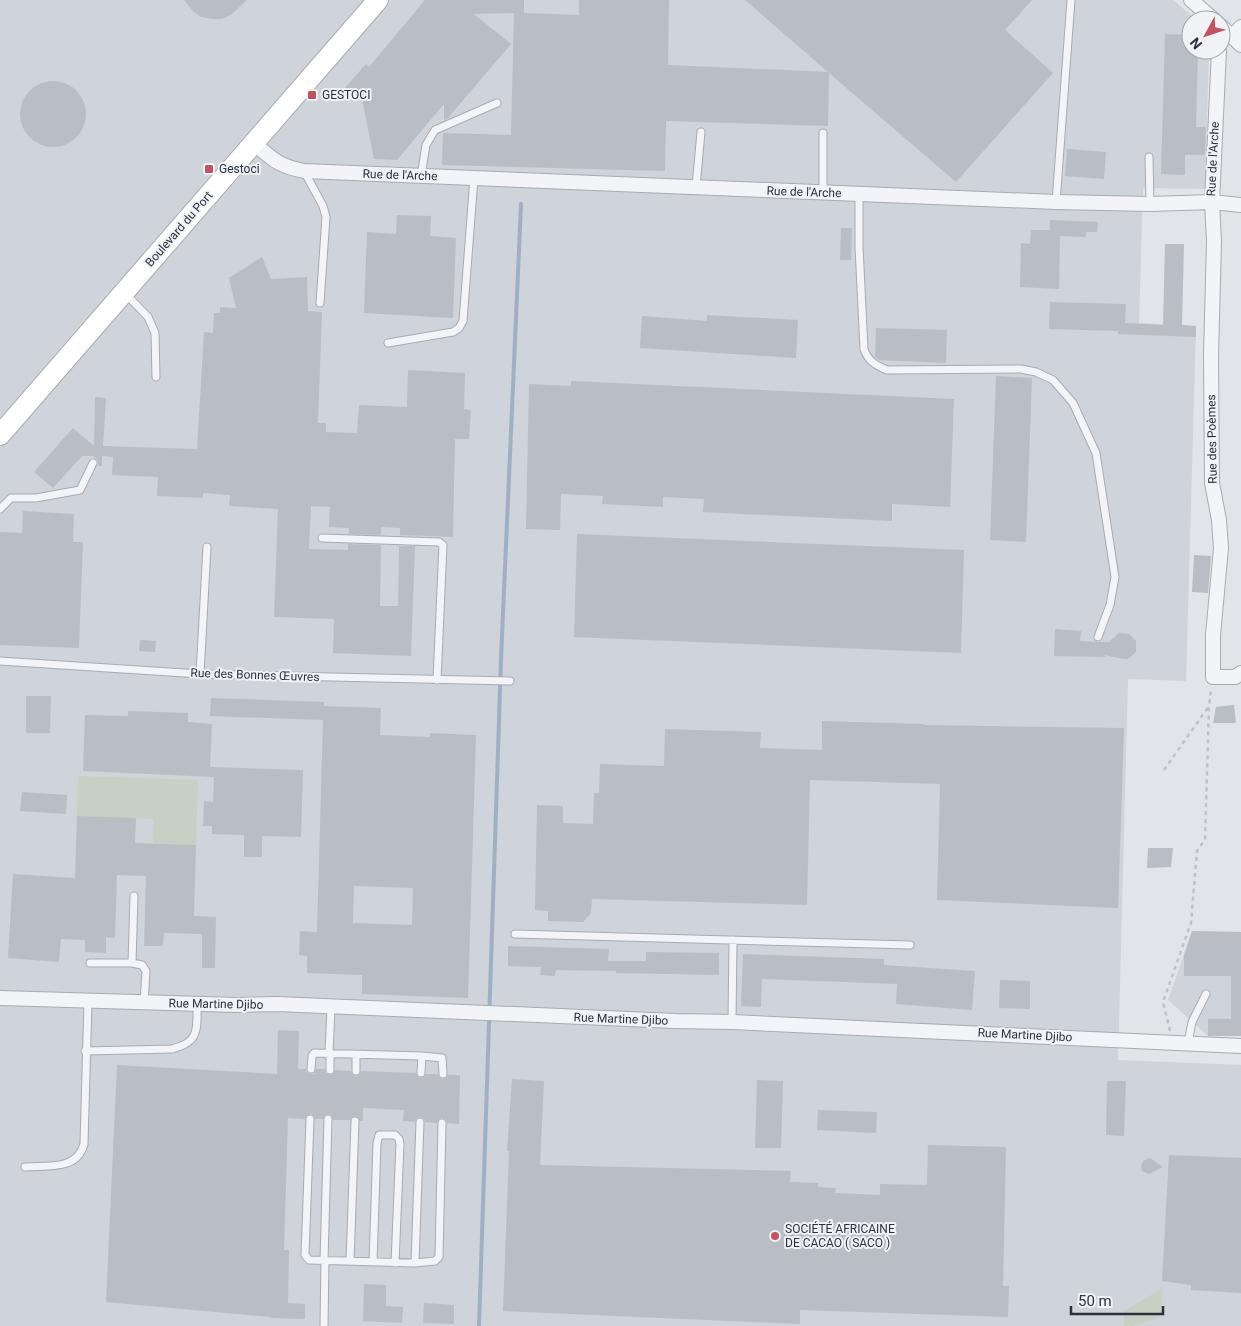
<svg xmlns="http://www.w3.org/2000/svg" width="1241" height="1326" font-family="Roboto,sans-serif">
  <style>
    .built { fill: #cfd3da }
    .green { fill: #c6d1c3 }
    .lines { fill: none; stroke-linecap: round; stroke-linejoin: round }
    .stream { stroke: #a0b0c4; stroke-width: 4 }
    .building { fill: #b9bdc4; fill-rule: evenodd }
    .lane-casing { stroke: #a7abb2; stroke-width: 9 }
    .street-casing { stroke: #a7abb2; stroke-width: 16 }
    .secondary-casing { stroke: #a7abb2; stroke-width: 22 }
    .path { stroke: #bfc1c7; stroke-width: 2.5; stroke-dasharray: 4 4; stroke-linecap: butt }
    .lane { stroke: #f3f4f7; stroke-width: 7 }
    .street { stroke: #f3f4f7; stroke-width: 14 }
    .secondary { stroke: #fff; stroke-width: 20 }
    .poi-dot { fill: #c05461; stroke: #f0f2f6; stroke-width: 2 }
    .labels { text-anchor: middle; stroke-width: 4; stroke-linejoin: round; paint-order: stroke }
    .poi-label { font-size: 12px; fill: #2b313e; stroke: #f0f2f6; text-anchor: start }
    .street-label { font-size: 12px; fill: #2b313e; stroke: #f0f2f6 }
  </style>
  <rect width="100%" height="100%" fill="#e1e4e8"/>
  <path class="built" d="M0 0H1173L1197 20H1191V50H1209L1205 189 1143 188 1139 323 1196 326 1186 681 1128 679 1118 1060 1241 1065V1326H0Z
    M1192 931 1241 932V1036H1208L1168 1000Z"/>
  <path class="green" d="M78 776 198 780 196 845 153 843 154 819 77 816Z
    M1163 1288 1160 1317 1132 1326H1124V1311Z"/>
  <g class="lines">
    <path class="stream" d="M479 1326 501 659 521 204"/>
  </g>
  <path class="building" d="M184 0H247L232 14 222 19H212L201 17 193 11Z
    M425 0H524V13L579 15V0H669L668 65 828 72 745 0H1032L1005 30 1053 73 956 182 829 73 828 126 666 121 665 171 442 165 443 133 511 135 514 13 474 14 511 44 447 119 444 120V104L397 160 374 159 361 94 344 89 366 64 369 67Z
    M1165 34 1191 35V50H1198L1196 127H1206L1205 155H1185V175L1161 174Z
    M20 114a33 33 0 1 1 66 0a33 33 0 1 1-66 0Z
    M1067 149 1106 152 1104 179 1065 176Z
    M397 215 431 216 430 236 456 238 453 318 364 313 367 232 396 234Z
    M1050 220 1098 222 1097 232H1086V237L1060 236 1059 289 1020 287 1021 243 1030 244 1031 230H1050Z
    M841 228H852L851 260H840Z
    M1165 244H1184L1182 325 1196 326V337L1118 334V331L1049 329 1050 302 1126 304 1125 323 1163 325Z
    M262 257 271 279 307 277 308 311 322 312 318 423H326V432L357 433 359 405 407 407 408 370 465 373 464 409 471 410 469 439H455L453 537 400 535V528L381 527V535L349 534V528L329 527 330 507 311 506 309 549 348 550V544L381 545 380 606H398L399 546H415L411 656 333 653 334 619 274 617 278 509 229 506 230 495 203 493V498L157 496 158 477 112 475 113 457 102 456V466H98V460L93 456H82L53 488 34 472 73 428 94 446 95 397 106 398 103 446 197 449 204 332 213 333 214 313H220V307L236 308 229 278Z
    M707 315 798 320 796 358 640 348 642 316 707 321Z
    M876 328 947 330 946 363 879 360 875 357Z
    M996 376 1032 378 1026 542 990 540Z
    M571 381 954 399 950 507 892 504V521L703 512 704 499 663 497V507L602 504 603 496 561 494 560 530 526 529 529 384 571 386Z
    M23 511 74 514 73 542H83L79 648 0 645V532L22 533Z
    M577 534 964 550 961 653 574 637Z
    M1194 555 1211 556 1208 593 1192 592Z
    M1055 629 1081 631 1080 641 1098 642H1109L1119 633 1129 634 1136 641V652L1128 659H1123L1105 655V657L1054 656Z
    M140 640 156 641 155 652 139 651Z
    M26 696H51L50 733H26Z
    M211 698 324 702V706L381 708 380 735 430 737V733L476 735 468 998 362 994V975L307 973V956L299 955 300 931 317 932 323 720 210 716ZM354 886 413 888 412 925 353 923Z
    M1234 705 1236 723H1213L1216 707Z
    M128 711 188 713V722L212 724 210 767 303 770 301 837 262 836V857H244V835L212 834V826H203L204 801 213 802 214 777 83 771 85 715 128 716Z
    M822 721 924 724V725L1124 728 1118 908 937 900 940 784 810 780 807 905 592 899 591 913 583 922 548 921V911L535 910 537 805 563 806V823L593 824 594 793H599L600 764 664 766 665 729 761 732 760 748 822 750Z
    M22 792 67 795 66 814 20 811Z
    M77 816 136 818 135 843 196 845 194 916 216 917 215 968H202V934L164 933 163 946H144L146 876 117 875 115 938 106 937V953L85 952V940L61 939 59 962 8 958 13 874 75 878Z
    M1148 848H1173L1171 867 1147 868Z
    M1192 931 1241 932V1036H1208V1019H1231V976H1184V955Z
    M508 946 609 949 608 961H646V952L719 953V975L616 973V971L556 970 555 976 540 975 541 967 508 966Z
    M743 954 884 959V965L975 971 972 1010 896 1004 897 984 762 979 761 1007 741 1006Z
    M1000 980 1030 981V1009L999 1008Z
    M278 1030 299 1031 298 1069H306V1072L310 1074H314L316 1069H325L326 1073 330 1075 333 1074 335 1070 351 1071 352 1074 356 1076 359 1075 361 1071 416 1073 418 1077 421 1078 426 1074H438L439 1077 443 1079 446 1078 448 1075H460L459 1124 447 1123 446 1120 443 1118 439 1119 437 1123 425 1122 424 1119 421 1117 417 1118 415 1122 403 1121 404 1110 363 1108V1121H360L356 1116 352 1117 350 1120H333L332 1116 329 1114 325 1115 323 1119H315L313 1115 310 1114 305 1119 288 1118 284 1250H289L288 1303 305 1304V1319L271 1318V1317L106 1302 117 1065 277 1074Z
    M512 1079 544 1081 540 1165 791 1171 790 1182 818 1183V1187L836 1188 835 1193 880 1195V1184L927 1185 928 1145 1006 1147 1003 1286H1009L1008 1317 800 1310V1324L503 1311 509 1151H507Z
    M757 1080 783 1081 781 1148H755Z
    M1107 1081H1126L1124 1136 1106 1135Z
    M818 1110 877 1112 876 1133 817 1130Z
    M1169 1155 1241 1158V1293L1191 1290V1285L1162 1281Z
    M1150 1158 1163 1167 1149 1174 1142 1171 1141 1166 1143 1161Z
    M364 1284 386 1285V1306L403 1307 402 1323 363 1321Z
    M424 1303 454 1305V1324L423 1323Z"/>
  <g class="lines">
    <g class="lane-casing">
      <path id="lane" d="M1149 157 1150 204
        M304 171 323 206 326 217 320 303
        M421 176 426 145 435 130 497 103
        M696 187 701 132
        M823 193V133
        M859 194V247L864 349C868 361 875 365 887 370L1021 369 1036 372 1053 380 1073 403 1096 453 1115 577 1110 605 1098 637
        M1056 202 1071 0
        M125 293 148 317 155 333 156 377
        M388 343 453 332 459 328 463 321 474 178
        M0 509 11 498H36L80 490 93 463
        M322 538 439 542 443 545 437 680
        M0 661 200 674 510 681
        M200 674 207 547
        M515 934 910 945
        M90 963H132L142 965 146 971 144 1003
        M132 963 134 896
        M732 1022 733 940
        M1188 1043 1192 1022 1206 994
        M85 1051 172 1049C200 1042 197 1029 197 1004
        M329 1054 331 1007
        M311 1069 312 1056 314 1053 422 1056 442 1058 443 1074
        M330 1070V1054
        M356 1071V1055
        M421 1073 422 1056
        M310 1119 305 1255 309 1260 415 1263 435 1261 439 1257 442 1123
        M25 1167C47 1165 77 1171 84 1144L88 1001
        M324 1260 328 1119
        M350 1261 355 1121
        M373 1262 377 1143 379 1135H395L399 1139 400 1144 395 1263
        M415 1263 420 1122
        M324 1326 325 1260"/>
    </g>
    <g class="street-casing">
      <path id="street" d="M1191 0 1214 20
        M1221 26 1241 45
        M1232 37 1241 27
        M254 143C273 160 279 166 304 171L1056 202 1150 204 1212 202 1219 50
        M1241 205 1212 202 1214 241 1211 356 1212 483 1219 520 1221 548 1213 635V677H1235L1241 673
        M0 998 237 1005 277 1004 675 1021 732 1022 1241 1046"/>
    </g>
    <g class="secondary-casing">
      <path id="secondary" d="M0 435 378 0"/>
    </g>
    <path class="path" d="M1164 770 1209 706
      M1170 1031 1163 1002 1191 923 1197 851 1205 839 1209 706 1211 690"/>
    <use href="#lane" class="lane"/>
    <use href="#street" class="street"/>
    <use href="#secondary" class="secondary"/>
  </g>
  <g class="poi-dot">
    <rect x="307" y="90" width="10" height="10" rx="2.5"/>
    <rect x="204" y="164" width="10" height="10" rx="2.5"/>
    <circle cx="775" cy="1236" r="5"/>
  </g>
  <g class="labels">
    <g class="poi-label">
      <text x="322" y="99">GESTOCI</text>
      <text x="219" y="173">Gestoci</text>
      <text x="785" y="1233">SOCIÉTÉ AFRICAINE<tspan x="785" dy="14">DE CACAO ( SACO )</tspan></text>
    </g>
    <g class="street-label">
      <text transform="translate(1213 159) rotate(-87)" y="4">Rue de l'Arche</text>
      <text transform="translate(400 175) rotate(2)" y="4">Rue de l'Arche</text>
      <text transform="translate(804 192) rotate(2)" y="4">Rue de l'Arche</text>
      <text transform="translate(179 229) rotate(-49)" y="4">Boulevard du Port</text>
      <text transform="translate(1212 439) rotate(-91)" y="4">Rue des Poèmes</text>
      <text transform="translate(255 675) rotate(2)" y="4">Rue des Bonnes Œuvres</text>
      <text transform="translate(216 1004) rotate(1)" y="4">Rue Martine Djibo</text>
      <text transform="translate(621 1019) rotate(2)" y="4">Rue Martine Djibo</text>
      <text transform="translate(1025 1035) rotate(3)" y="4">Rue Martine Djibo</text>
    </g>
  </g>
  <g transform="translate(1206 35) rotate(230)"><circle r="24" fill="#f0f2f6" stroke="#a1a5ac"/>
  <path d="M0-4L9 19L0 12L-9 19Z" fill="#c05461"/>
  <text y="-8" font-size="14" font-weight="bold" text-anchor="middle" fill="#2b313e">N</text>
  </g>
  <path d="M1071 1306v8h92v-8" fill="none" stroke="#2b313e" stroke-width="2.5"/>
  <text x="1078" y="1306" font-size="15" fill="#2b313e" stroke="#f0f2f6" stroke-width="4" paint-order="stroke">50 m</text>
</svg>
